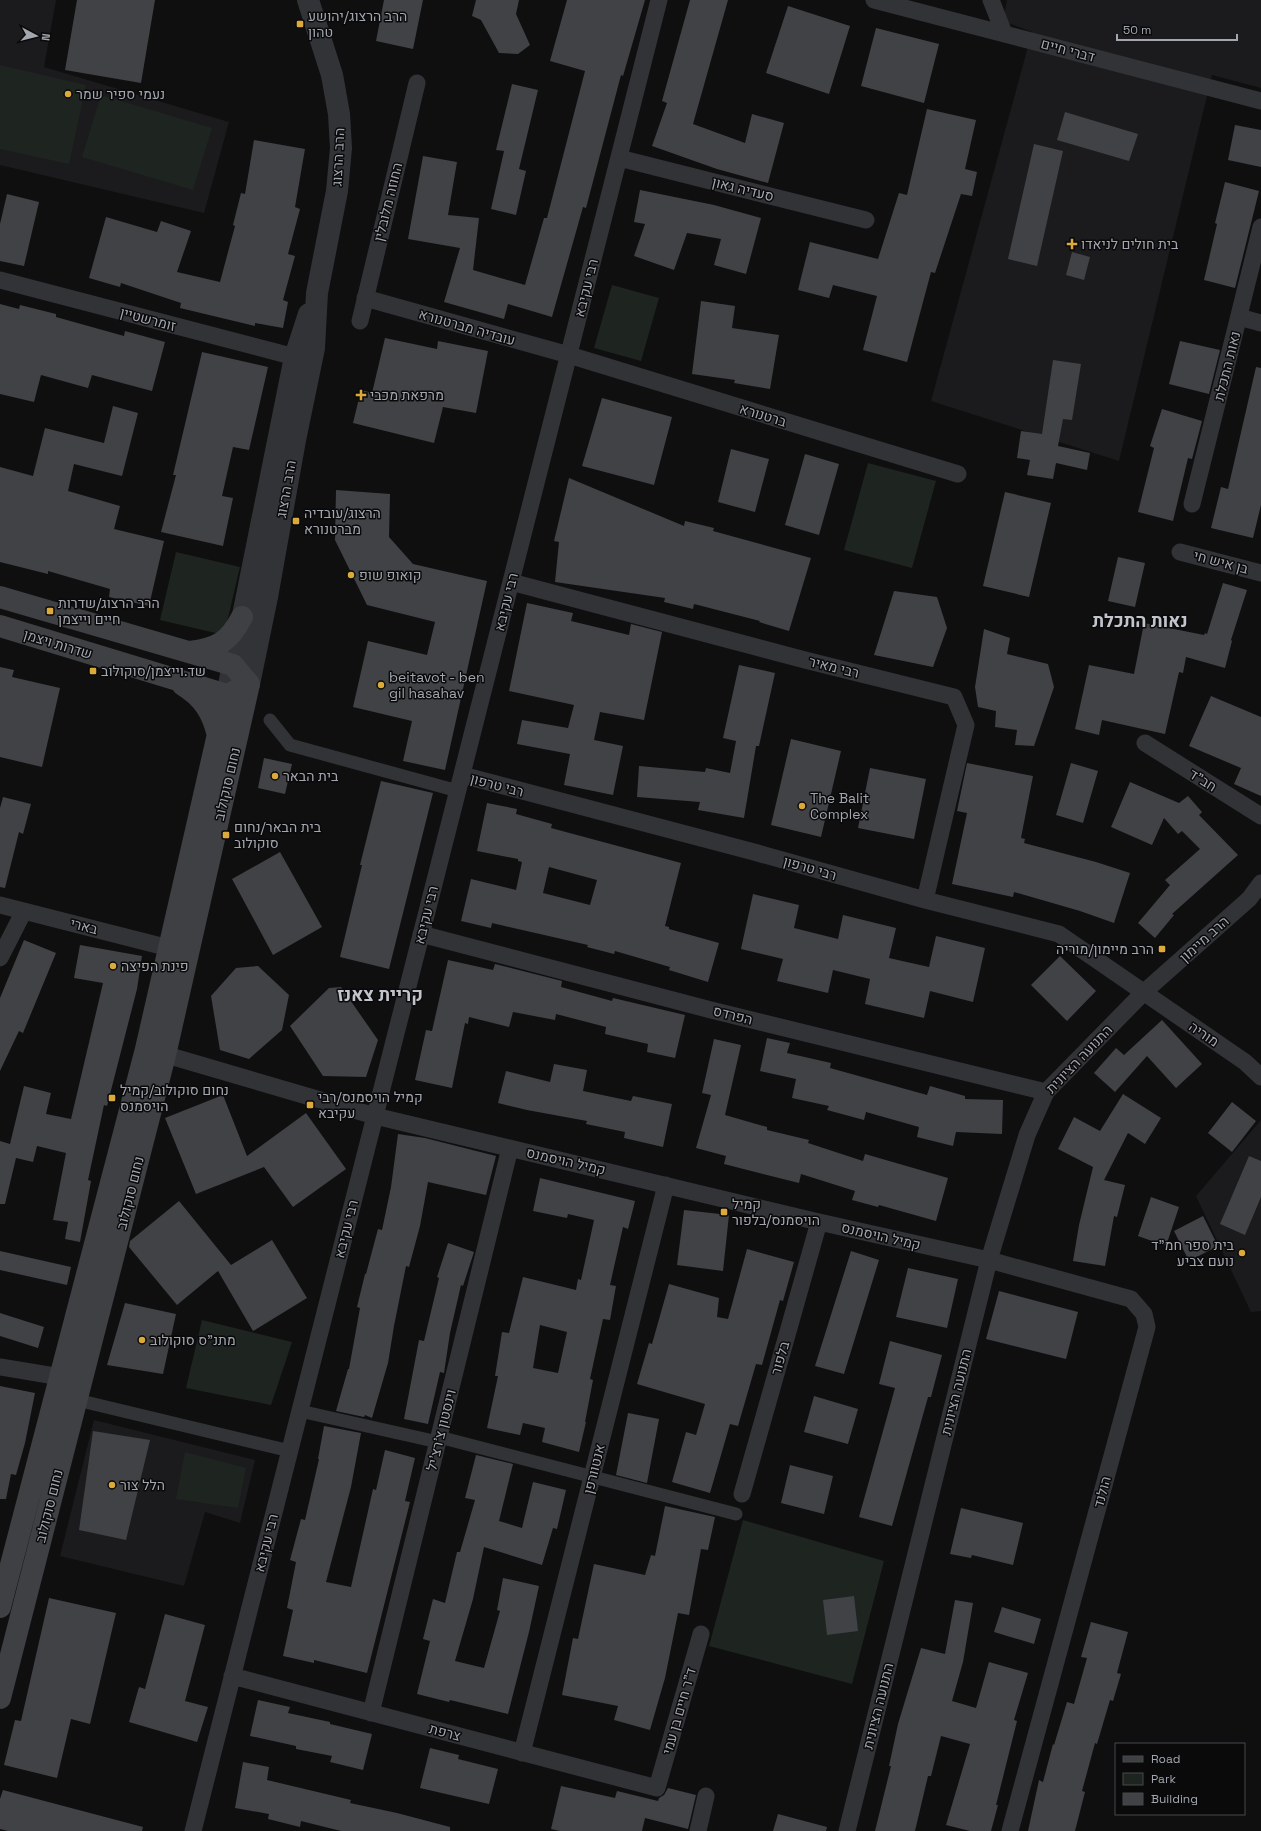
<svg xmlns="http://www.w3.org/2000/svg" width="1261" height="1831" font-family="'Space Grotesk',Heebo,sans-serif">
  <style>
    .built { fill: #1b1b1d }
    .green { fill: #1e241f }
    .building { fill: #414245; fill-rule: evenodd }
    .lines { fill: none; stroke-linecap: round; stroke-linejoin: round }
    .pedestrian { stroke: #323337; stroke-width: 13 }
    .minor { stroke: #323337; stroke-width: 17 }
    .tertiary { stroke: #323337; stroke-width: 22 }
    .secondary { stroke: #3f4044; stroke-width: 22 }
    .poi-dot { fill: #dca93b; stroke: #0a0a0b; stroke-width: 1.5 }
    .labels { text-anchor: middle; stroke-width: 3; stroke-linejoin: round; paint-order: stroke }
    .poi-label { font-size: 14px; fill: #a2a6af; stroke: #0a0a0b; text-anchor: start }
    .street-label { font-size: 14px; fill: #a2a6af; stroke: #0a0a0b }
    .district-label { font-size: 18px; font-weight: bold; fill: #c2c4cc; stroke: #0a0a0b }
  </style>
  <rect width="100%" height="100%" fill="#0f0f10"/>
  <path class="built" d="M0 0H56L44 67 229 122 204 213 0 165Z
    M1007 0H1261V88L1212 75 1119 461 931 401 1032 32 1003 21Z
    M1261 1120V1311L1251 1312 1196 1196Z
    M94 1420 255 1460 240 1523 205 1512 184 1586 60 1556Z"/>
  <path class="green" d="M0 65 86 85 69 164 0 149Z
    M101 95 212 128 193 190 82 157Z
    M612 285 659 298 641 361 594 348Z
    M868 463 936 481 912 568 844 550Z
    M176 552 240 567 224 635 160 620Z
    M202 1320 292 1342 271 1405 186 1388Z
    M185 1452 246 1468 238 1508 176 1499Z
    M743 1520 884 1561 852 1684 709 1646Z"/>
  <path class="building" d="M77 0H155L141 83 65 70Z
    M384 0H423L413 49 376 41Z
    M476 0H519L516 14 530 45 518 54 499 53 481 20 472 16Z
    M567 0H645L623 76 621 75 586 208 583 207 552 317 508 304 504 319 444 302 460 248 408 239 423 156 457 162 448 215 479 218 473 270 525 285 544 218H547L585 71 550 61Z
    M690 0H728L693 124 745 143 752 114 784 123 768 183 717 169 652 146 667 103 662 101Z
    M788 6 850 26 829 94 766 73Z
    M876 28 939 44 924 103 861 86Z
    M512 84 538 90 519 169 526 171 516 215 491 209 504 151 496 150Z
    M927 109 976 120 965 169 977 172 972 196 961 194 935 273 931 272 907 362 863 350 877 296 833 285 829 298 798 290 810 242 878 259 899 193 907 195Z
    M1065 112 1138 134 1129 161 1057 140Z
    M1235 125 1261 130V167L1228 160Z
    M254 140 305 149 295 207 300 209 288 254 295 256 283 300 288 302 283 328 255 323V326L180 308 181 303 121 283 120 287 89 278 106 217 157 232 161 221 191 231 177 272 220 282 235 226 233 225 241 193 245 194Z
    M1034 144 1063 151 1037 266 1008 259Z
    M1225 182 1259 191 1235 288 1204 280 1217 224 1215 223Z
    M640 190 714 205 761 218 746 274 714 265 721 239 687 233 674 270 634 256 645 224 634 222Z
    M7 194 39 202 24 266 0 261V224Z
    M1072 252 1090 257 1084 280 1066 275Z
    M701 301 735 306 732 328 779 335 770 389 734 383 735 380 692 374Z
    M0 304 19 309 20 305 56 314V317L124 336 125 331 165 342 152 391 92 375 88 388 41 375 34 402 0 394Z
    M385 338 437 349 438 341 488 351 476 413 443 407 434 443 353 423 361 390 372 393Z
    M1180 341 1220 350 1209 394 1169 384Z
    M202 352 268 367 249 450 233 447 222 496 233 498 223 546 161 532 176 475H173Z
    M1053 360 1081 364 1072 420 1063 419 1058 446 1090 453 1087 470 1056 463 1053 479 1027 475 1030 460 1017 458 1021 431 1042 434Z
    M1256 367 1261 368V505L1253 538 1211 528 1221 487 1228 489Z
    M602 398 672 417 654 485 582 466Z
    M113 406 138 413 122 476 74 464 68 491 120 506 114 529 164 541 149 606 109 597 110 589 48 571V574L0 562V467L33 476 45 428 104 443Z
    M1162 409 1202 421 1192 459 1188 458 1173 521 1138 512 1154 448 1150 446Z
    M731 449 769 459 755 512 718 502Z
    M805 454 839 464 819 535 785 525Z
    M569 478 684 526 685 521 714 528 713 531 811 558 789 631 759 622 760 621 694 604 693 609 664 602 665 598 555 582 559 542 554 541Z
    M336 490 390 494 389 537 413 564 487 581 445 770 403 761 412 721 353 707 368 641 427 655 435 622 367 605 335 540Z
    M1005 492 1051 503 1029 597 983 586Z
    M1118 557 1145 563 1135 607 1108 601Z
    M1223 583 1247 590 1231 640 1232 641 1225 668 1186 657 1183 673 1179 672 1165 734 1102 720 1099 735 1075 729 1089 665 1134 674 1144 623 1204 635 1205 633 1207 634Z
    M894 591 937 597 947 628 933 667 874 655Z
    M527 603 573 613 571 621 629 635 631 624 662 632 644 720 600 712 594 740 623 746 613 795 564 785 570 754 517 744 522 720 568 728 574 705 509 691Z
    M984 629 1010 638 1007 654 1048 664 1054 687 1034 746 1015 745 1017 730 995 727 996 711 978 707 975 687Z
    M739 665 775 673 759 746H756L744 818 698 810 700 802 637 797 639 766 705 772 706 768 730 773 736 741 723 738Z
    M0 667 14 670 12 677 60 688 42 767 0 757Z
    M1211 696 1261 717V796L1234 784 1241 768 1189 746Z
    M791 739 841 751 821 837 771 825Z
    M264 758 292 764 285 794 258 788Z
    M967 763 1033 776 1021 838 1025 839 1024 843 1096 862 1130 873 1114 923 1080 911 1014 892 1013 897 952 884 967 813 957 811Z
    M1071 763 1098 771 1083 823 1056 815Z
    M870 768 926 779 914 839 858 828Z
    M381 781 433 793 389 969 340 957 362 865H360Z
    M1130 782 1179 803 1188 796 1202 812 1199 815 1238 855 1172 914 1174 915 1155 938 1138 923 1170 885 1165 880 1200 849 1182 831 1178 834 1164 818 1152 845 1111 827Z
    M3 797 31 804 23 834 19 832 5 888 0 887V808Z
    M487 803 517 809 516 814 552 824 551 828 681 863 665 926 669 927V929L719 943 708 982 669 970 670 967 615 951 614 954 587 947 588 945 492 923 491 928 461 921 471 879 516 890 522 862 518 861V859L477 851ZM549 867 597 880 590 905 543 893Z
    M280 852 322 927 273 955 232 879Z
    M753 894 799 905 794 928 838 939 843 915 896 928 889 958 929 967 936 936 985 948 973 1002 930 991 924 1018 865 1004 870 979 833 970 828 993 777 981 783 959 741 949Z
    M24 940 56 953 23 1033 19 1031 0 1071V998Z
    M80 945 142 956 137 989 107 1106 104 1105 88 1180 91 1181 80 1242 65 1239 68 1222 53 1220 66 1153 37 1146 33 1162 16 1158 5 1204H0V1141L10 1144 24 1086 51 1093 46 1114 71 1119 103 983 74 978Z
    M1060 956 1096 991 1067 1021 1031 985Z
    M448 960 493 970 495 964 562 981 561 987 612 1001 613 998 685 1015 675 1058 647 1052 648 1044 605 1034 606 1027 556 1014 555 1020 513 1012 509 1027 469 1017 468 1024 465 1023 452 1088 415 1080 426 1030 432 1031Z
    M258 966 289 995 282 1030 249 1059 220 1050 211 996 236 968Z
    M341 987 378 1040 366 1077 323 1076 290 1026 329 988Z
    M1162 1020 1202 1064 1176 1088 1147 1056 1115 1092 1094 1073 1116 1048 1124 1055Z
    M767 1038 790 1043 787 1053 831 1063 830 1068 927 1095 930 1086 965 1096V1099L1003 1100 1002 1134 956 1132 953 1146 917 1137 919 1127 866 1112 864 1120 827 1110 829 1106 792 1098 796 1079 760 1071Z
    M714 1039 741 1045 725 1115 767 1127V1130L809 1140 808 1143 863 1161 865 1154 948 1178 936 1221 879 1205 878 1207 852 1200 855 1191 801 1174 799 1183 724 1164 726 1156 696 1148 711 1095 702 1093Z
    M554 1064 587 1070 583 1091 631 1101 633 1096 672 1104 663 1147 624 1138 625 1132 586 1124 587 1121 527 1110 498 1103 506 1071 550 1082Z
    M1123 1094 1161 1118 1145 1144 1128 1133 1104 1180 1125 1185 1117 1217 1114 1216 1105 1266 1073 1261 1079 1225 1093 1167 1058 1149 1074 1117 1100 1131Z
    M223 1095 247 1156 306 1113 346 1169 293 1207 264 1167 196 1194 165 1118Z
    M1232 1102 1256 1121 1232 1152 1208 1133Z
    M398 1134 425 1138 496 1156 486 1195 428 1182 420 1226 409 1267 406 1266 394 1326 388 1363 372 1418 365 1415 364 1417 336 1411 348 1369H349L360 1308 357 1307 365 1274H366L378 1229 382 1230 391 1187Z
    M1249 1156 1261 1161V1197L1245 1235 1220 1224Z
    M540 1178 635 1201 628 1229 623 1227 610 1285 616 1286 610 1320 603 1319 590 1379 593 1380 585 1422H586L579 1452 542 1442 545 1428 523 1423 520 1435 487 1428 498 1376H495L502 1332 509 1333 523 1277 576 1290 578 1279 581 1280 594 1220 568 1214 567 1218 533 1211ZM540 1325 567 1332 558 1373 533 1368Z
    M1151 1197 1179 1207 1166 1246 1138 1236Z
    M179 1201 231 1265 272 1240 307 1298 253 1331 218 1271 177 1305 129 1247 130 1241Z
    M684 1210 729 1215 723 1271 677 1265Z
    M1203 1216 1218 1246 1189 1261 1174 1231Z
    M448 1243 474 1252 463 1286 461 1285 450 1333 444 1373 440 1372 428 1424 404 1419 419 1340 424 1341 439 1278 437 1277Z
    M747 1249 794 1262 783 1301 780 1300 762 1365 756 1364 738 1426 730 1424 710 1493 672 1482 686 1432 696 1435 705 1404 637 1384 649 1343 652 1344 669 1284 719 1298 717 1317 728 1319Z
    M0 1251 71 1267 67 1285 0 1270Z
    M851 1251 879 1260 844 1374 815 1366Z
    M908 1268 958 1279 947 1328 896 1317Z
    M999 1291 1078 1312 1066 1359 986 1339Z
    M125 1303 176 1314 163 1374 107 1365Z
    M0 1313 44 1327 38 1348 0 1336Z
    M890 1341 942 1355 931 1397H928L892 1526 859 1517 895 1388 879 1384Z
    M0 1386 35 1393 25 1443 16 1475 11 1474 6 1499H0Z
    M814 1396 858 1409 848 1444 804 1432Z
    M628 1413 659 1419 647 1483 616 1475Z
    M324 1426 361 1433 351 1487 326 1582 351 1587 373 1489 376 1490 385 1450 415 1458 405 1501 410 1502 367 1673 314 1660V1663L283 1656 293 1610 287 1608 296 1562 290 1560 301 1519 305 1520 319 1459H318Z
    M93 1431 150 1440 126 1540 79 1530Z
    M476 1455 513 1464 499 1521 522 1528 533 1482 566 1490 557 1529 553 1528 542 1565 484 1547 473 1599 455 1661 484 1668 500 1611 497 1610 503 1578 539 1586 529 1632 508 1714 450 1700 449 1702 417 1694 430 1641 423 1639 433 1599 445 1603 457 1552H460L475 1500 465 1498Z
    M790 1465 833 1476 824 1514 781 1503Z
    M665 1506 715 1517 708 1550 701 1549 689 1615 678 1613 665 1678 650 1730 614 1720 618 1706 562 1695 573 1638 578 1639 594 1564 645 1575 651 1555 655 1556Z
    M961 1508 1023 1523 1013 1565 972 1555 971 1558 950 1554Z
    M854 1596 858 1631 827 1635 823 1600Z
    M49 1598 116 1613 90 1724 71 1719 57 1778 4 1765 15 1720 21 1721Z
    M955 1600 973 1603 963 1662 952 1701 976 1708 989 1662 1028 1673 1014 1720 1017 1721 996 1805H998L991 1831H970L946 1825 970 1744 941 1736 931 1776H928L915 1831H875L891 1766H889L898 1724 921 1648 945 1654Z
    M1002 1607 1041 1619 1034 1644 994 1632Z
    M165 1614 205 1625 185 1701 208 1707 197 1742 129 1722 139 1687 145 1689Z
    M1091 1622 1128 1632 1117 1673 1121 1674 1113 1701 1110 1700 1097 1744 1095 1743 1082 1791 1085 1792 1075 1831H1028L1039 1780 1043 1782 1053 1744 1054 1745 1067 1702 1074 1704 1087 1658 1081 1657Z
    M258 1700 290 1707 288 1713 330 1722V1724L372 1734 363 1770 330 1762 332 1756 296 1749V1746L250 1736Z
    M430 1748 459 1755 458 1759 498 1769 489 1804 420 1788Z
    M243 1762 269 1767 267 1780 351 1800 350 1803 397 1813 450 1827V1831H341L301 1821 300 1827 268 1819 269 1814 235 1808Z
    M561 1786 615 1798 617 1791 658 1801 659 1798 664 1795 668 1788 696 1795 688 1829 645 1818 642 1831H560L551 1829Z
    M3 1790 143 1827 142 1831H8L0 1829V1799Z
    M778 1814 827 1827 826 1831H773Z"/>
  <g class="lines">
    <path class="pedestrian" d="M270 720 290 745 458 791
      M77 1400 290 1451
      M300 1411 438 1442
      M439 1437 736 1514"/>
    <path class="minor" d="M874 0 1261 101
      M991 0 1004 33
      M619 158 866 220
      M0 280 295 357
      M365 298 569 355 958 474
      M1239 317 1261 323
      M360 321 417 83
      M1192 504 1261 227
      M1180 552 1261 573
      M511 582 805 660 954 697 966 725 925 900
      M1145 743 1261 816
      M462 775 754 852 925 900 1059 934 1245 1062 1261 1077
      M0 905 169 948
      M421 934 711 1010 1046 1092
      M0 958 24 911
      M153 1051 375 1116 819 1222 989 1260 1131 1299 1144 1314 1147 1327 1010 1831
      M0 1367 61 1377 71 1381
      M742 1494 819 1222
      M232 1676 657 1788 701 1634
      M371 1713 510 1148
      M522 1753 666 1185
      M193 1831 659 0
      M698 1831 706 1796
      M847 1831 989 1260 1027 1135 1046 1092 1143 993 1249 899 1261 883"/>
    <path class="tertiary" d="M249 684 267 597 295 440 314 348 317 293 337 191 341 148 339 114 332 75 308 0
      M227 695 295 357 309 314"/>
    <path class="secondary" d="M0 597 233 665 249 684
      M0 626 227 695 239 689
      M190 652C218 648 229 642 242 617
      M183 685C203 697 213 713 218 736
      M0 1607 146 1049 227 695
      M0 1698 165 1055 249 684"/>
  </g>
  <g class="poi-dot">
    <rect x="296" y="20" width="8" height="8" rx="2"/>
    <circle cx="68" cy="94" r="4"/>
    <path d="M1070 238h4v4h4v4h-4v4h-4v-4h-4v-4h4z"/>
    <path d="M359 389h4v4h4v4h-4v4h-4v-4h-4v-4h4z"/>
    <rect x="292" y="517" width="8" height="8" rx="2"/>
    <circle cx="351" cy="575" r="4"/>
    <rect x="46" y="607" width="8" height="8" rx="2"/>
    <rect x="89" y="667" width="8" height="8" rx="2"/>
    <circle cx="381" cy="685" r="4"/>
    <circle cx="275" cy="776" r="4"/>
    <circle cx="802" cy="806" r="4"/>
    <rect x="222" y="831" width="8" height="8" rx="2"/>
    <rect x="1158" y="945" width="8" height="8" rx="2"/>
    <circle cx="113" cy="966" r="4"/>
    <rect x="108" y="1094" width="8" height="8" rx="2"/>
    <rect x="306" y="1101" width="8" height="8" rx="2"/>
    <rect x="720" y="1208" width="8" height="8" rx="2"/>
    <circle cx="1242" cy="1253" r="4"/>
    <circle cx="142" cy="1340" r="4"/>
    <circle cx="112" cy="1485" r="4"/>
  </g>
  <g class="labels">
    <g class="poi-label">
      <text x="308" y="21">הרב הרצוג/יהושע<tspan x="308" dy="16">טהון</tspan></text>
      <text x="76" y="99">נעמי ספיר שמר</text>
      <text x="1081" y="249">בית חולים לניאדו</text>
      <text x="370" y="400">מרפאת מכבי</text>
      <text x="304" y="518">הרצוג/עובדיה<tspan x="304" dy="16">מברטנורא</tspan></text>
      <text x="359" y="580">קואופ שופ</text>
      <text x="58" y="608">הרב הרצוג/שדרות<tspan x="58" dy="16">חיים וייצמן</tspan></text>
      <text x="101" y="676">שד.וייצמן/סוקולוב</text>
      <text x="389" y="682">beitavot - ben<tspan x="389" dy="16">gil hasahav</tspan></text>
      <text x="283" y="781">בית הבאר</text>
      <text x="810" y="803">The Balit<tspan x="810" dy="16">Complex</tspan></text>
      <text x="234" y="832">בית הבאר/נחום<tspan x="234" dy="16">סוקולוב</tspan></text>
      <text x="1154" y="954" text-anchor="end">הרב מיימון/מוריה</text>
      <text x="121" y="971">פינת הפיצה</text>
      <text x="120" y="1095">נחום סוקולוב/קמיל<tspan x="120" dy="16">הויסמנס</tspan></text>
      <text x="318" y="1102">קמיל הויסמנס/רבי<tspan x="318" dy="16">עקיבא</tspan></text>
      <text x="732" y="1209">קמיל<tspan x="732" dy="16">הויסמנס/בלפור</tspan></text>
      <text x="1234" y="1250" text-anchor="end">בית ספר חמ"ד<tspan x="1234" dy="16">נועם צביע</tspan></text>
      <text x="150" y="1345">מתנ"ס סוקולוב</text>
      <text x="120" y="1490">הלל צור</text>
    </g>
    <g class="street-label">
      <text transform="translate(1068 50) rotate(15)" y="5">דברי חיים</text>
      <text transform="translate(338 157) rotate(-87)" y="5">הרב הרצוג</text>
      <text transform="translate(743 189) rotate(14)" y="5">סעדיה גאון</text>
      <text transform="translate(388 202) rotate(-76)" y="5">החוזה מלובלין</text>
      <text transform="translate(586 288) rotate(-76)" y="5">רבי עקיבא</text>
      <text transform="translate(148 319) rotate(15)" y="5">זומרשטיין</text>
      <text transform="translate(467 327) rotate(16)" y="5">עובדיה מברטנורא</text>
      <text transform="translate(1227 366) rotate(-76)" y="5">נאות התכלת</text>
      <text transform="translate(763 415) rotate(17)" y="5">ברטנורא</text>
      <text transform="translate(286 489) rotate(-80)" y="5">הרב הרצוג</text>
      <text transform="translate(1221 562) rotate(15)" y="5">בן איש חי</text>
      <text transform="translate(506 602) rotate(-76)" y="5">רבי עקיבא</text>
      <text transform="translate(58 644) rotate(17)" y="5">שדרות ויצמן</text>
      <text transform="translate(834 667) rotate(14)" y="5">רבי מאיר</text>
      <text transform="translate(1203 780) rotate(32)" y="5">חב"ד</text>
      <text transform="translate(227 784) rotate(-77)" y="5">נחום סוקולוב</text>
      <text transform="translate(497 785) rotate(15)" y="5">רבי טרפון</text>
      <text transform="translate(810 868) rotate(16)" y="5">רבי טרפון</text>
      <text transform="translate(426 915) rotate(-76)" y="5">רבי עקיבא</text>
      <text transform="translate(84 926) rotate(14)" y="5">בארי</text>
      <text transform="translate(1204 939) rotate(-42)" y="5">הרב מיימון</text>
      <text transform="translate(733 1015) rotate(14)" y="5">הפרדס</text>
      <text transform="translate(1204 1034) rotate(34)" y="5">מוריה</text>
      <text transform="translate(1079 1059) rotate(-46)" y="5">התנועה הציונית</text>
      <text transform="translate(566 1161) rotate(13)" y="5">קמיל הויסמנס</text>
      <text transform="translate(130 1193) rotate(-76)" y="5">נחום סוקולוב</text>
      <text transform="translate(346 1229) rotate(-76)" y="5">רבי עקיבא</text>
      <text transform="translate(881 1236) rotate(13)" y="5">קמיל הויסמנס</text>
      <text transform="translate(780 1358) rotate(-74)" y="5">בלפור</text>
      <text transform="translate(956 1392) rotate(-76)" y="5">התנועה הציונית</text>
      <text transform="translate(441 1430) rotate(-76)" y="5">וינסטון צ'רצ'יל</text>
      <text transform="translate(594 1469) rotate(-76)" y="5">אנטוורפן</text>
      <text transform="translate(1102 1492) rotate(-75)" y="5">הולנד</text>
      <text transform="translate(49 1506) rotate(-76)" y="5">נחום סוקולוב</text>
      <text transform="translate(266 1543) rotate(-76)" y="5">רבי עקיבא</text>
      <text transform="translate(878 1706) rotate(-76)" y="5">התנועה הציונית</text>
      <text transform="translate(679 1711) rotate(-74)" y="5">ד"ר חיים בן עמי</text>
      <text transform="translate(445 1732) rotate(15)" y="5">צרפת</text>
    </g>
    <g class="district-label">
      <text x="1140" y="627">נאות התכלת</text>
      <text x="380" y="1001">קריית צאנז</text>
    </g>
  </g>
  <rect x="1115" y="1743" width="130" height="72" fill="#0a0a0b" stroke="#47484d"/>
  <rect x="1123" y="1756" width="20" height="6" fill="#3f4044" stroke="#47484d"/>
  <text x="1151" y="1763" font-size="12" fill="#a2a6af">Road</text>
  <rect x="1123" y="1773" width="20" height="12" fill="#1e241f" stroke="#47484d"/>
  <text x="1151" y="1783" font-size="12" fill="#a2a6af">Park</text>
  <rect x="1123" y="1793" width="20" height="12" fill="#414245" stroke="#47484d"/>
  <text x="1151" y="1803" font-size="12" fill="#a2a6af">Building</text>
  <g transform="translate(36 36) rotate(97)" stroke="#0a0a0b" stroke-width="3" paint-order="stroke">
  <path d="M0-3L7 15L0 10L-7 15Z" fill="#a2a6af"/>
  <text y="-6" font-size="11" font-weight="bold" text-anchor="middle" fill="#a2a6af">N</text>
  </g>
  <path d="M1117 34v6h120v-6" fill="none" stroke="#a2a6af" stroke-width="2"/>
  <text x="1123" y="34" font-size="12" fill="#a2a6af" stroke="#0a0a0b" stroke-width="3" paint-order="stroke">50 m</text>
</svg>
